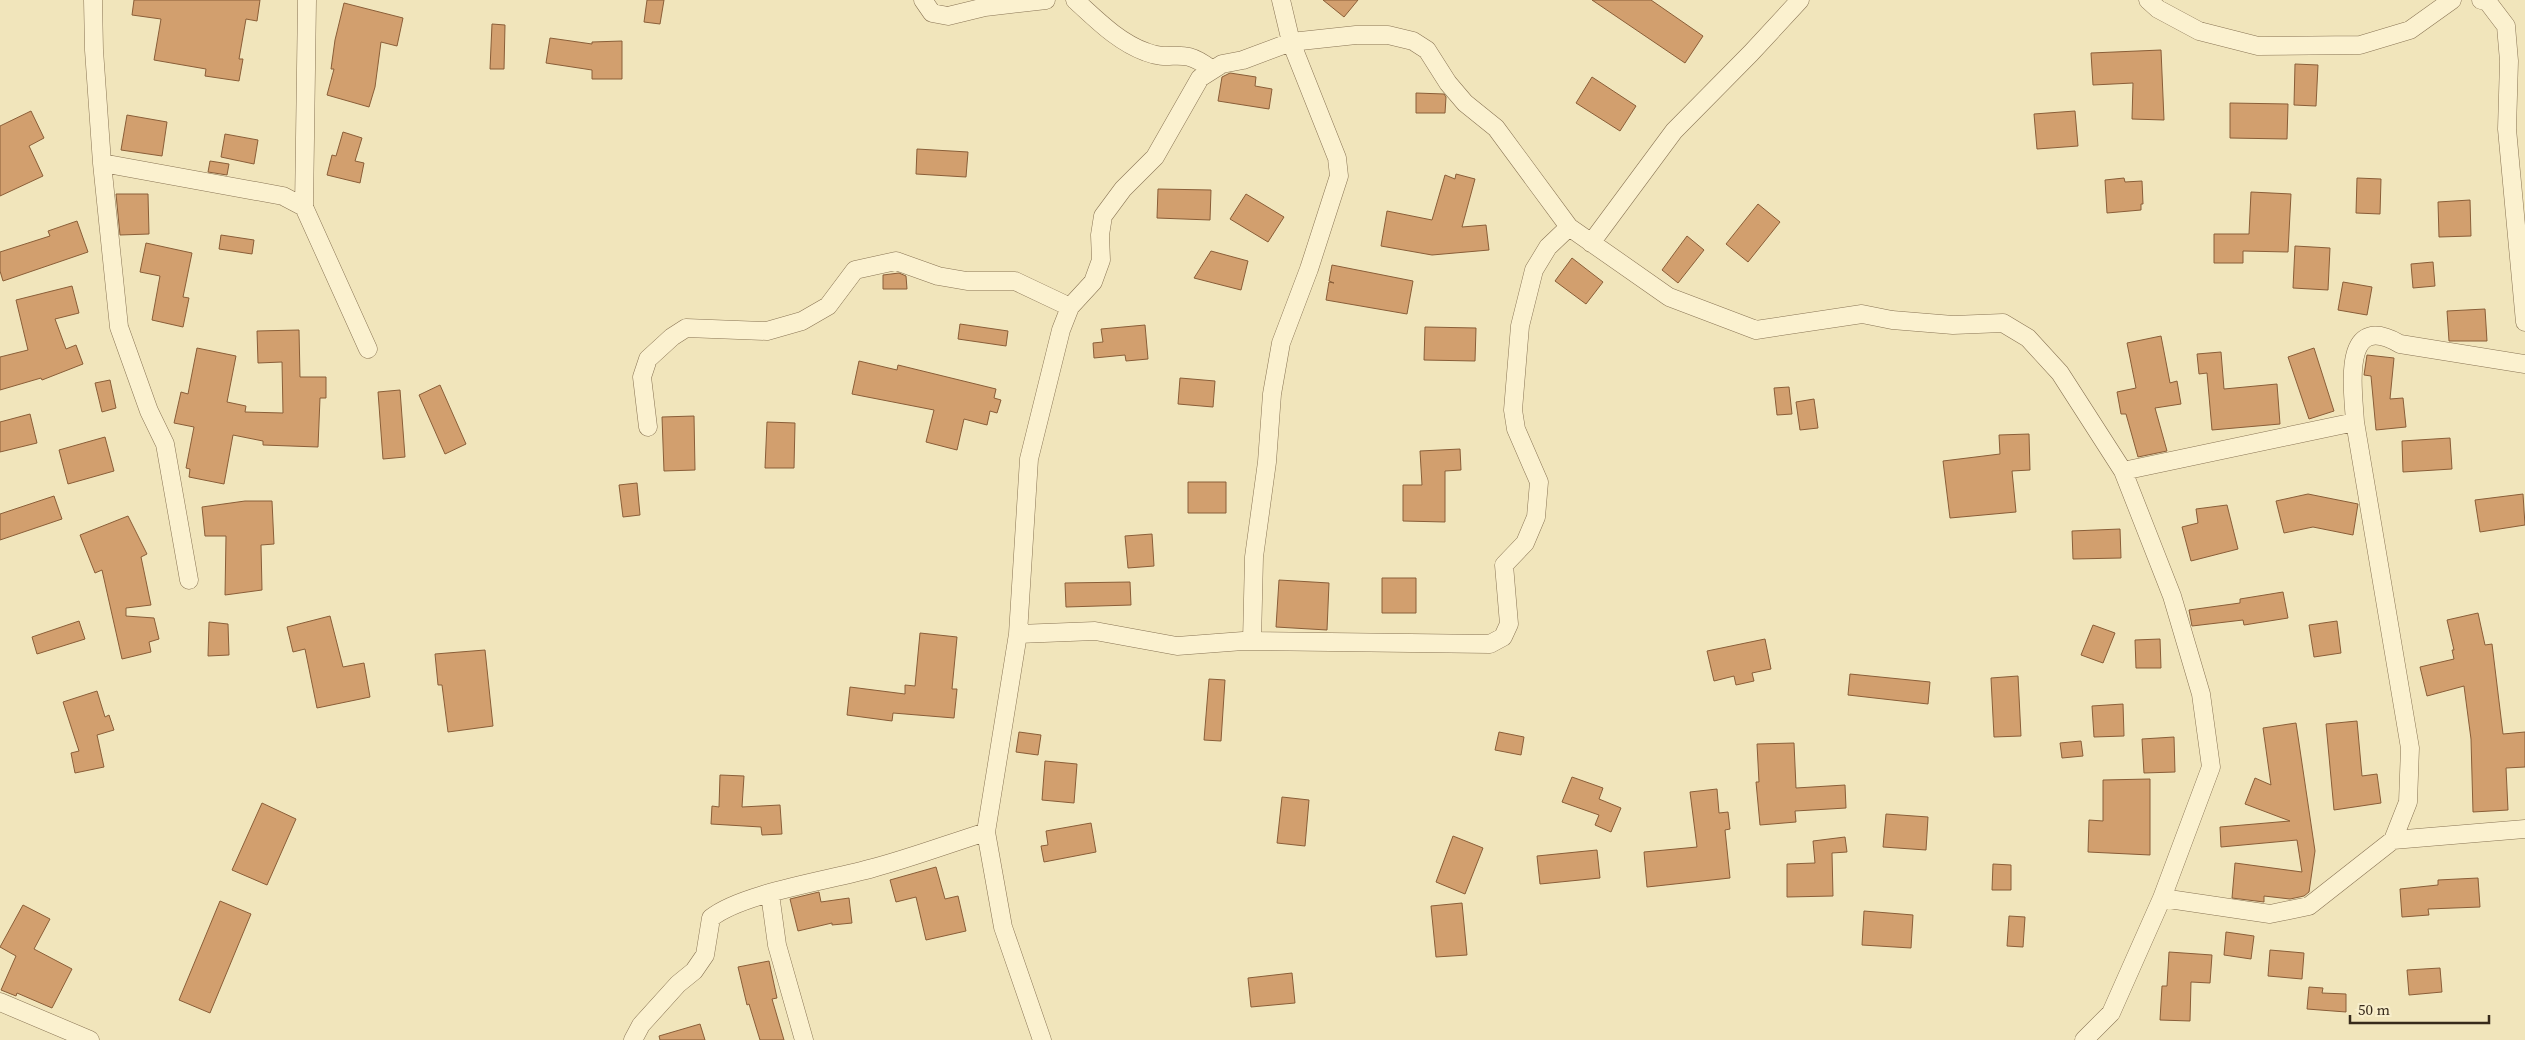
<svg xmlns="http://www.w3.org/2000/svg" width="2525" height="1040" font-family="'Source Serif 4',serif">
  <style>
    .building { fill: #d29f6e; stroke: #8a5e38 }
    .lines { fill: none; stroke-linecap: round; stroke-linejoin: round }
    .minor-casing { stroke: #897454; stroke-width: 19 }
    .minor { stroke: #fbf1cf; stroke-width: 18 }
  </style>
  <rect width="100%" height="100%" fill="#f1e5bb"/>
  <path class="building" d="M134 0H260L257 21 246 19 239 59H243L239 81 205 76 206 69 154 60 161 19 132 15Z
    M647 0H664L660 24 644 22Z
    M1323 0H1358L1344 17Z
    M1592 0H1651L1703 36 1685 63Z
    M344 3 403 18 397 46 381 42 375 87 369 107 327 95 334 69H331L335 40Z
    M492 24 505 25 504 69H490Z
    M550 38 592 44V42L622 41V79H592V70L546 63Z
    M2161 50 2164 120 2132 119 2133 83 2093 85 2091 53Z
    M2295 64 2318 65 2316 106 2294 105Z
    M1230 73 1256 77 1255 86 1272 89 1269 109 1218 101 1222 77Z
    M1592 77 1636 106 1620 131 1576 103Z
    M1416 93 1444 94 1446 97 1445 113H1416Z
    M2230 103 2288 104 2287 139 2230 138Z
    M31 111 44 138 29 146 43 176 0 196V126Z
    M2075 111 2078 146 2037 149 2034 114Z
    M127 115 167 122 162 156 121 150Z
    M343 132 362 138 355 161 364 163 360 183 327 175 332 155 336 156Z
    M225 134 258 140 254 164 221 157Z
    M917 149 968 152 966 177 916 174Z
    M210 161 229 164 227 175 208 172Z
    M1456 174 1475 179 1462 227 1486 225 1489 250 1432 255 1381 246 1387 211 1432 220 1445 175 1455 179Z
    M2124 178 2125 182 2142 181 2143 204H2141V210L2107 213 2105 180Z
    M2357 178 2381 179 2380 214 2356 213Z
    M1158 189 1211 190 1210 220 1157 218Z
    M2251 192 2291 194 2288 252 2243 251V263H2214V234H2249Z
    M116 194H148L149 234 120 235Z
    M1246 194 1284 217 1268 242 1230 219Z
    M2470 200 2471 236 2439 237 2438 202Z
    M1758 204 1780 222 1748 262 1726 244Z
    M77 221 88 252 3 281 0 271V252L50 236 48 231Z
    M221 235 254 240 252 254 219 249Z
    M1687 236 1704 250 1678 283 1662 270Z
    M146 243 192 253 183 297 189 298 183 327 152 320 160 276 140 272Z
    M2295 246 2330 248 2328 290 2293 288Z
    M1211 251 1248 261 1241 290 1194 278Z
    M1572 258 1603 282 1586 304 1555 281Z
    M2433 262 2435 286 2413 288 2411 264Z
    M1332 265 1413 281 1407 314 1326 300 1329 282 1334 283 1329 281Z
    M899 273 906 276 907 289H883V275Z
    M2343 282 2372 287 2367 315 2338 310Z
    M72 286 79 313 55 319 66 349 76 345 83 364 42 380 41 378 0 390V357L28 350 16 300Z
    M2485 309 2487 341H2449L2447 311Z
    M960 324 1008 331 1006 346 958 339Z
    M1145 325 1148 359 1126 361 1125 355 1094 358 1093 343 1103 342 1101 329Z
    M1425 327 1476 328 1475 361 1424 360Z
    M299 330 300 377H326V398H320L318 447 263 445V441L233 435 224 484 189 477 190 469 186 468 194 427 174 423 181 392 188 394 197 348 236 356 227 402 246 406 245 412 283 413 282 362 258 363 257 331Z
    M2161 336 2170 383 2177 381 2181 404 2155 408 2167 451 2138 457 2126 414H2121L2117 392 2136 388 2127 343Z
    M2314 348 2334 411 2309 419 2288 357Z
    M2221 352 2224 389 2277 384 2280 424 2212 430 2207 373 2199 374 2197 354Z
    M2367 355 2394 358 2390 399 2403 398 2406 427 2376 430 2371 376 2364 375Z
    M859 361 897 370 898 365 996 389 994 398 1001 400 997 413 990 411 987 425 964 419 957 450 926 442 934 410 852 394Z
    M1180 378 1215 381 1213 407 1178 404Z
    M110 380 116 408 102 412 95 383Z
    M440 385 466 444 445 454 419 395Z
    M1789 387 1792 414 1777 415 1774 388Z
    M400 390 405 457 383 459 378 392Z
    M1814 399 1818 428 1800 430 1796 402Z
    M30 414 37 443 0 452V422Z
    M694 416 695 470 664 471 662 417Z
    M767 422 795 423 794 468H765Z
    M2029 434 2030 470 2012 471 2016 512 1950 518 1943 461 2000 454 1999 435Z
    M105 437 114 471 68 484 59 450Z
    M2450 438 2452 469 2403 472 2402 441Z
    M1460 449 1461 470 1445 471V522L1403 521V485H1422L1420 451Z
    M1188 482H1226V513H1188Z
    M637 483 640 515 623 517 619 485Z
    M2308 494 2358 504 2353 535 2313 527 2284 533 2276 501Z
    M2523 494 2525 525 2480 532 2475 500Z
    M54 496 62 519 0 540V514Z
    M245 501H272L274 544 261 545 262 590 225 595 226 536H205L202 507Z
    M2227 505 2238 549 2191 561 2182 527 2198 523 2196 509Z
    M128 516 147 554 141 557 151 605 126 608V616L154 618 159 639 149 642 151 652 122 659 102 570 95 573 80 535Z
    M2120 529 2121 558 2073 559 2072 531Z
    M1152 534 1154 566 1128 568 1125 536Z
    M1382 578H1416V613H1382Z
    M1279 580 1329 583 1327 630 1276 627Z
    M1130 582 1131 605 1066 607 1065 583Z
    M2283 592 2288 618 2244 625 2243 620 2192 626 2189 610 2240 603V599Z
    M2478 613 2485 645 2492 644 2503 734 2525 732V767L2506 768 2508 810 2473 812 2471 739 2464 686 2427 696 2420 667 2454 659 2452 650H2454L2447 620Z
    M330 616 343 667 364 663 370 697 317 708 305 649 293 652 287 627Z
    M79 621 85 639 37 654 32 637Z
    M2337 621 2341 653 2314 657 2309 625Z
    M209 622 228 624 229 655 208 656Z
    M2093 625 2115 633 2103 663 2081 655Z
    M920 633 957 637 952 689H957L954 718 893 713 892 721 847 715 850 687 905 694V685L915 686Z
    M1765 639 1771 669 1752 673 1754 681 1736 685 1734 676 1714 681 1707 651Z
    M2160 639 2161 668H2136L2135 640Z
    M485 650 493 726 448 732 442 685H438L435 654Z
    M1850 674 1930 682 1928 704 1848 695Z
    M2018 676 2021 736 1994 737 1991 678Z
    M1209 679 1225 680 1221 741 1204 740Z
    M97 691 105 717 109 715 114 730 97 735 104 767 75 773 71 753 79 751 63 702Z
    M2123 704 2124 736 2094 737 2092 706Z
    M2357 721 2362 776 2377 774 2381 803 2334 810 2326 724Z
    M2296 723 2315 851 2309 892 2304 896 2290 899 2264 896V902L2232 898 2235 863 2302 872 2297 840 2221 847 2220 827 2290 821 2245 804 2255 778 2271 785 2263 728Z
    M1019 732 1041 735 1038 755 1016 752Z
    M1499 732 1524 737 1521 755 1495 750Z
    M2174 737 2175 772 2144 773 2142 739Z
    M2081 741 2083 756 2062 758 2060 743Z
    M1794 743 1796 788 1845 785 1846 808 1795 811 1796 822 1760 825 1756 782H1759L1757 744Z
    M1045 761 1077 764 1074 803 1042 800Z
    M720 775 744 776 742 807 780 805 782 834 762 835 761 827 711 824 712 806 719 807Z
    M1572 777 1603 788 1599 799 1621 808 1611 832 1595 825 1599 815 1562 802Z
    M2150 779V855L2088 852 2089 820 2103 821V780Z
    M1717 789 1719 813 1728 812 1730 829 1725 830 1730 878 1647 887 1644 852 1697 847 1690 792Z
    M1282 797 1309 800 1305 846 1277 843Z
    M262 803 296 819 267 885 232 870Z
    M1886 814 1928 817 1926 850 1883 847Z
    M1091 823 1096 852 1044 862 1041 846 1048 845 1046 831Z
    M1453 836 1483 848 1465 894 1436 882Z
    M1845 837 1847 852 1832 853 1833 896 1787 897V864L1815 863 1813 841Z
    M1597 850 1600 878 1540 884 1537 856Z
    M1993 864 2011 865V890H1992Z
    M936 867 945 899 958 896 966 931 926 940 916 897 896 902 890 880Z
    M2478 878 2480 907 2428 909 2429 915 2402 917 2400 889 2438 885V880Z
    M819 892 821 902 849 898 852 923 832 925V923L798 931 790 899Z
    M220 901 251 914 210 1013 179 1000Z
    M1462 903 1467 955 1436 957 1431 906Z
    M23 905 50 919 34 949 72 969 52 1008 17 993 16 996 1 990 16 956 0 947Z
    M1864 911 1913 915 1911 948 1862 945Z
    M2009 916 2025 917 2023 947 2007 946Z
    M2226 932 2254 936 2251 959 2224 955Z
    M2270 950 2304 953 2302 979 2268 976Z
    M2169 952 2212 955 2210 983 2191 982 2190 1021 2160 1020 2162 986H2167Z
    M769 961 777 998 772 999 784 1040H760L749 1004 747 1005 738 967Z
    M2440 968 2442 992 2409 995 2407 970Z
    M1292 973 1295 1003 1251 1007 1248 978Z
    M2309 987 2323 988 2322 993 2346 994V1012L2307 1009Z
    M700 1024 705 1040H660L659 1036Z"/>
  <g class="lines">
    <g class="minor-casing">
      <path id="minor" d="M93 0 94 50 102 163 119 327 149 411 165 444 189 580
        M923 0 932 13 948 16 985 7 1046 0
        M1075 0C1096 19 1118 42 1146 52 1174 63 1180 45 1211 69
        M2148 0 2158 9 2199 31 2258 46 2360 45 2410 30 2452 0
        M2481 0 2487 1 2506 26 2509 61 2507 129 2525 322
        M102 163 283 196 304 207 368 349
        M304 207 307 0
        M1591 243 1674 131 1751 53 1800 0
        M648 427 642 377 648 359 672 337 686 328 767 331 802 321 828 306 855 270 896 261 938 276 967 281H1015L1070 307
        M2123 471 2355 422
        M1018 634 1095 631 1177 646 1243 641 1490 644 1503 637 1509 624 1504 565 1525 543 1536 517 1539 482 1516 429 1513 410 1520 326 1534 270 1548 247 1569 227
        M1252 641 1254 557 1267 462 1272 394 1281 343 1309 269 1339 176 1337 158 1291 42 1281 0
        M2393 840 2525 829
        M770 894 777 945 804 1040
        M2162 898 2270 914 2309 906 2393 840 2408 802 2410 748 2355 422C2353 388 2341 310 2400 344L2525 364
        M0 1002 90 1040
        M633 1040 641 1025 678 984 694 971 705 955 711 918C742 893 831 880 873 868 911 858 948 844 986 832
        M1042 1040 1003 927 986 832 1018 634 1029 459 1061 330 1070 307 1093 282 1101 260 1100 235 1103 216 1123 189 1155 157 1200 78 1222 64 1243 60 1291 42 1356 35H1388L1413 41 1427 50 1448 83 1465 103 1496 128 1569 227 1669 297 1756 330 1862 314 1892 320 1953 325 2003 323 2028 338 2060 373 2123 471 2172 596 2201 694 2211 767 2162 898 2111 1013 2084 1040"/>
    </g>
    <use href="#minor" class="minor"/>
  </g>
  <path d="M2350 1015v8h139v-8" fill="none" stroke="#372a1a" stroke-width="2.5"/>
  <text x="2358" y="1015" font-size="15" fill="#372a1a" stroke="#f8eecb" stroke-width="4" paint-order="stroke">50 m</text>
</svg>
